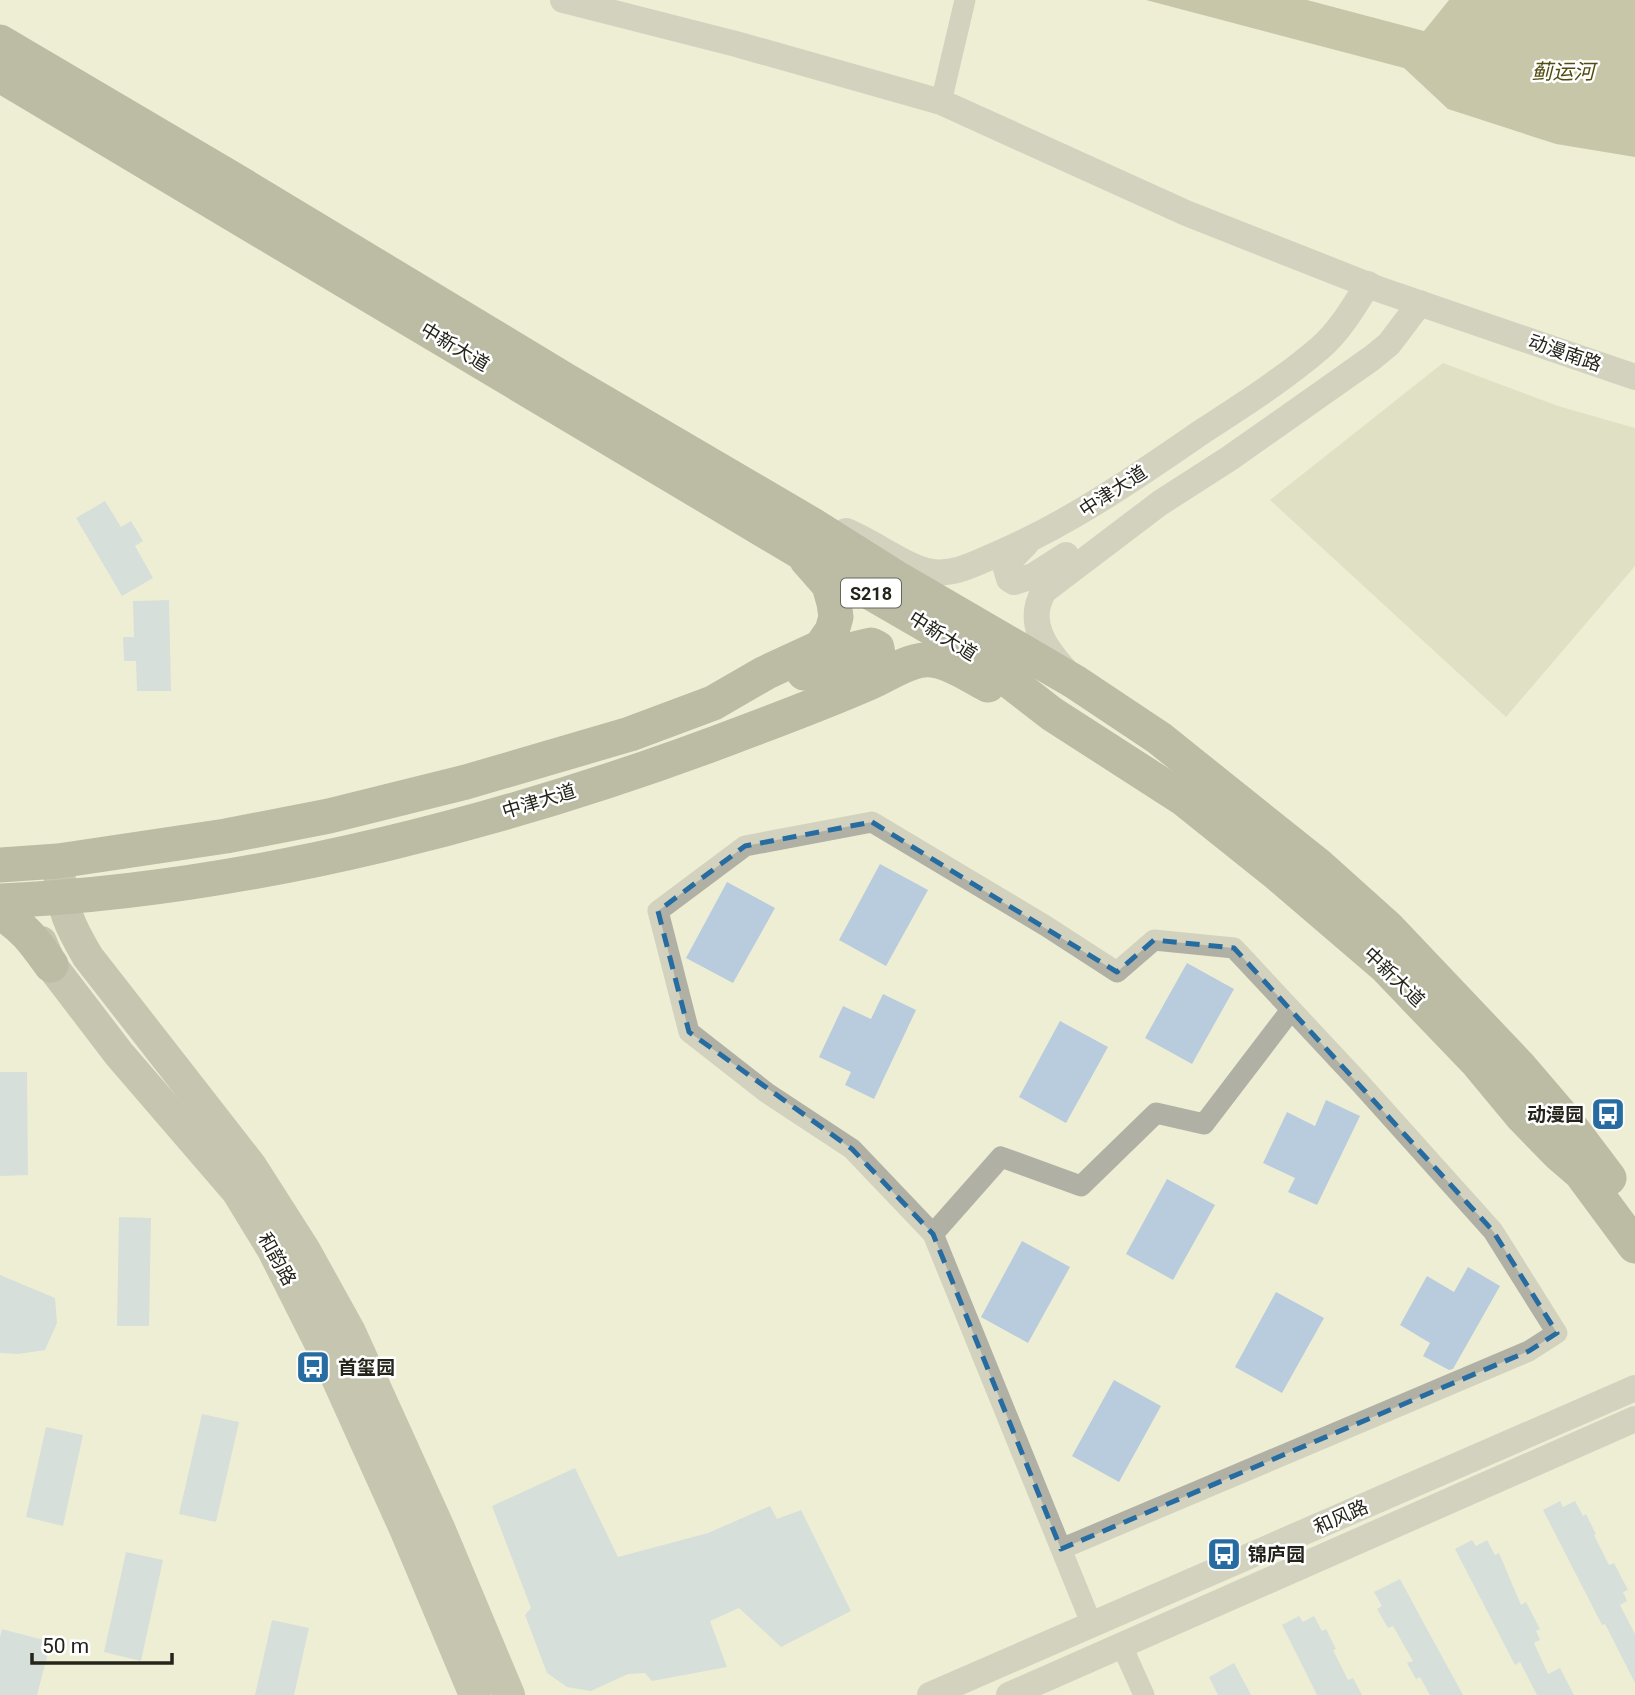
<svg xmlns="http://www.w3.org/2000/svg" width="1635" height="1695" viewBox="0 0 1635 1695" font-family="Roboto,'Noto Sans SC',sans-serif">
<rect width="100%" height="100%" fill="#eeeed5"/>
<polygon fill="#ceceaf" points="1443,363 1558,406 1635,428 1635,566 1506,717 1270,500"/>
<polygon fill="#979673" points="1146,0 1307,0 1424,31 1449,0 1635,0 1635,157 1556,144 1448,109 1404,68"/>
<g fill="#b8ccdd">
<polygon points="105,501 121,527 131,521 143,541 135,546 153,578 122,596 76,518"/>
<polygon points="169,600 171,691 137,691 136,661 124,661 123,637 134,637 133,601"/>
<polygon points="880,864 928,890 886,966 839,940"/>
<polygon points="727,882 775,908 733,983 686,958"/>
<polygon points="1187,963 1234,989 1192,1064 1145,1038"/>
<polygon points="883,994 916,1010 874,1099 845,1085 851,1072 819,1057 843,1006 871,1019"/>
<polygon points="1060,1021 1108,1047 1066,1123 1019,1097"/>
<polygon points="0,1072 27,1072 28,1175 0,1176"/>
<polygon points="1326,1100 1360,1116 1317,1205 1288,1192 1295,1178 1263,1163 1287,1112 1315,1126"/>
<polygon points="1167,1179 1215,1205 1173,1280 1126,1254"/>
<polygon points="119,1217 151,1218 149,1326 117,1326"/>
<polygon points="1022,1241 1070,1267 1028,1343 981,1317"/>
<polygon points="1468,1267 1500,1286 1453,1369 1449,1370 1423,1356 1430,1343 1400,1325 1427,1276 1454,1292"/>
<polygon points="0,1275 55,1298 57,1323 45,1350 18,1354 0,1353"/>
<polygon points="1276,1292 1324,1318 1282,1393 1235,1367"/>
<polygon points="1114,1380 1161,1406 1119,1482 1072,1456"/>
<polygon points="202,1414 239,1422 216,1522 179,1514"/>
<polygon points="46,1427 83,1435 63,1526 26,1517"/>
<polygon points="575,1468 618,1557 708,1533 770,1506 777,1519 801,1510 851,1611 781,1647 739,1608 710,1621 727,1667 652,1681 645,1673 628,1674 591,1691 567,1687 547,1673 525,1615 531,1608 492,1506"/>
<polygon points="1560,1501 1563,1507 1575,1501 1583,1516 1586,1514 1596,1534 1594,1535 1609,1565 1614,1563 1628,1590 1623,1592 1627,1601 1620,1605 1635,1634 1635,1683 1605,1624 1602,1625 1543,1510"/>
<polygon points="1472,1540 1476,1546 1487,1540 1495,1555 1499,1553 1521,1605 1526,1602 1540,1629 1536,1631 1540,1640 1534,1643 1548,1674 1560,1668 1574,1695 1537,1695 1520,1662 1515,1665 1455,1549"/>
<polygon points="126,1552 163,1560 141,1661 104,1652"/>
<polygon points="1400,1579 1428,1631 1463,1695 1430,1695 1420,1677 1416,1679 1407,1663 1413,1661 1393,1626 1388,1628 1377,1609 1382,1606 1374,1592"/>
<polygon points="1299,1616 1303,1622 1314,1616 1322,1631 1326,1629 1336,1649 1333,1650 1348,1680 1353,1678 1362,1695 1317,1695 1282,1625"/>
<polygon points="272,1620 309,1628 294,1695 255,1695"/>
<polygon points="2,1629 51,1642 37,1695 0,1695 0,1637"/>
<polygon points="1234,1663 1251,1695 1218,1695 1209,1677"/>
</g>
<g fill="none" stroke-linecap="round" stroke-linejoin="round">
<g stroke="#b0b0a5" stroke-width="21">
<polyline points="941,102 965,0"/>
<polyline points="933,1234 1001,1157 1081,1186 1156,1113 1204,1124 1291,1010"/>
<polyline points="1061,1549 1529,1351 1557,1333 1493,1231 1361,1084 1234,948 1154,940 1117,972 1046,926 872,822 745,846 658,911 689,1032 767,1093 852,1149 933,1234 1092,1625"/>
<polyline points="1122,1646 1144,1695"/>
</g>
<g stroke="#b0b0a5" stroke-width="26">
<polyline points="563,0 736,44 941,102 1186,213 1381,290 1635,377"/>
<path d="M846,531C872,541 908,569 932,572C954,575 974,564 993,556C1069,524 1136,477 1203,431C1243,405 1284,379 1320,348C1340,331 1354,306 1368,284"/>
<polyline points="1026,544 1005,565 1009,579 1014,582 1033,576 1066,555"/>
<path d="M1065,670C1044,647 1026,621 1044,591L1160,503L1230,458L1372,358L1389,344L1420,303"/>
<polyline points="930,1695 1635,1388"/>
<polyline points="1009,1695 1635,1419"/>
</g>
<g stroke="#939383" stroke-width="32">
<path d="M59,871C62,909 69,925 88,957L251,1166L304,1249L350,1332L439,1528L509,1695"/>
<polyline points="41,942 51,965 119,1054 237,1191 273,1250 331,1365 406,1531 475,1695"/>
</g>
<g stroke="#7e7e6b" stroke-width="35">
<polyline points="0,42 229,177 565,380 811,524 895,577 1075,682 1159,738 1319,866 1388,928 1518,1065 1566,1121 1609,1178"/>
<polyline points="0,75 797,550 968,649 1052,714 1184,799 1274,871 1385,966 1478,1063 1522,1116 1559,1154 1581,1173 1635,1246"/>
<polyline points="804,673 858,648 871,645 877,648 878,655 868,668 841,681"/>
<polyline points="0,865 58,861 226,836 329,816 466,782 630,734 713,703 765,673 821,647 832,631 836,617 834,603 829,585 807,560"/>
<path d="M0,901C251,890 519,819 753,729C793,714 832,699 871,682C887,675 907,661 924,660C946,658 970,676 988,685"/>
<path d="M0,913C23,925 36,944 51,965"/>
</g>
</g>
<path d="M0 0H1635V1695H0ZM872,822L1117,972L1154,940L1234,948L1493,1231L1557,1333L1529,1351L1061,1549L933,1234L852,1149L689,1032L658,911L745,846Z" fill="#eeeed5" fill-opacity=".55" fill-rule="evenodd"/>
<path fill="none" stroke="#276ca1" stroke-width="5" stroke-dasharray="14 9" stroke-linejoin="round" d="M872,822L1117,972L1154,940L1234,948L1493,1231L1557,1333L1529,1351L1061,1549L933,1234L852,1149L689,1032L658,911L745,846Z"/>
<defs>
<g id="bus-square" transform="scale(1.75)"><rect x="-9" y="-9" width="18" height="18" rx="4" fill="#276ca1" stroke="#fff"/><path d="M-5-6H5V4H4V6H2V4H-2V6H-4V4H-5ZM-3.5-4V0h7V-4ZM-3.5 1.2v1.5H-2V1.2ZM2 1.2v1.5H3.5V1.2Z" fill="#fff"/></g>
</defs>
<g fill-rule="evenodd">
<use href="#bus-square" x="1608" y="1114"/>
<use href="#bus-square" x="313" y="1367"/>
<use href="#bus-square" x="1224" y="1554"/>
</g>
<g text-anchor="middle" dominant-baseline="central" stroke-width="5" stroke-linejoin="round" paint-order="stroke">
<rect fill="#fff" stroke="#66665f" stroke-width="2" x="841" y="578.5" width="60" height="29" rx="5"/>
<g font-size="18" font-weight="bold" fill="#24241b">
<text x="871" y="593">S218</text>
</g>
<g font-size="19" fill="#24241b" stroke="#fff">
<text transform="translate(455 347) rotate(31)">中新大道</text>
<text transform="translate(1565 353) rotate(19)">动漫南路</text>
<text transform="translate(1113 491) rotate(-33)">中津大道</text>
<text transform="translate(943 636) rotate(32)">中新大道</text>
<text transform="translate(539 801) rotate(-17)">中津大道</text>
<text transform="translate(1394 977) rotate(44)">中新大道</text>
<text transform="translate(277 1259) rotate(61)">和韵路</text>
<text transform="translate(1341 1517) rotate(-24)">和风路</text>
</g>
<g font-size="19" font-weight="bold" fill="#24241b" stroke="#fff" text-anchor="start">
<text x="1584" y="1114" text-anchor="end">动漫园</text>
<text x="338" y="1367">首玺园</text>
<text x="1248" y="1554">锦庐园</text>
</g>
<g font-size="21" font-style="italic" fill="#514d10" stroke="#fff">
<text x="1563" y="72">蓟运河</text>
</g>
</g>
<path d="M32 1653v10h140v-10" fill="none" stroke="#24241b" stroke-width="3.5"/>
<text x="42" y="1653" font-size="21" fill="#24241b" stroke="#ffffff" stroke-width="5" paint-order="stroke">50 m</text>
</svg>
